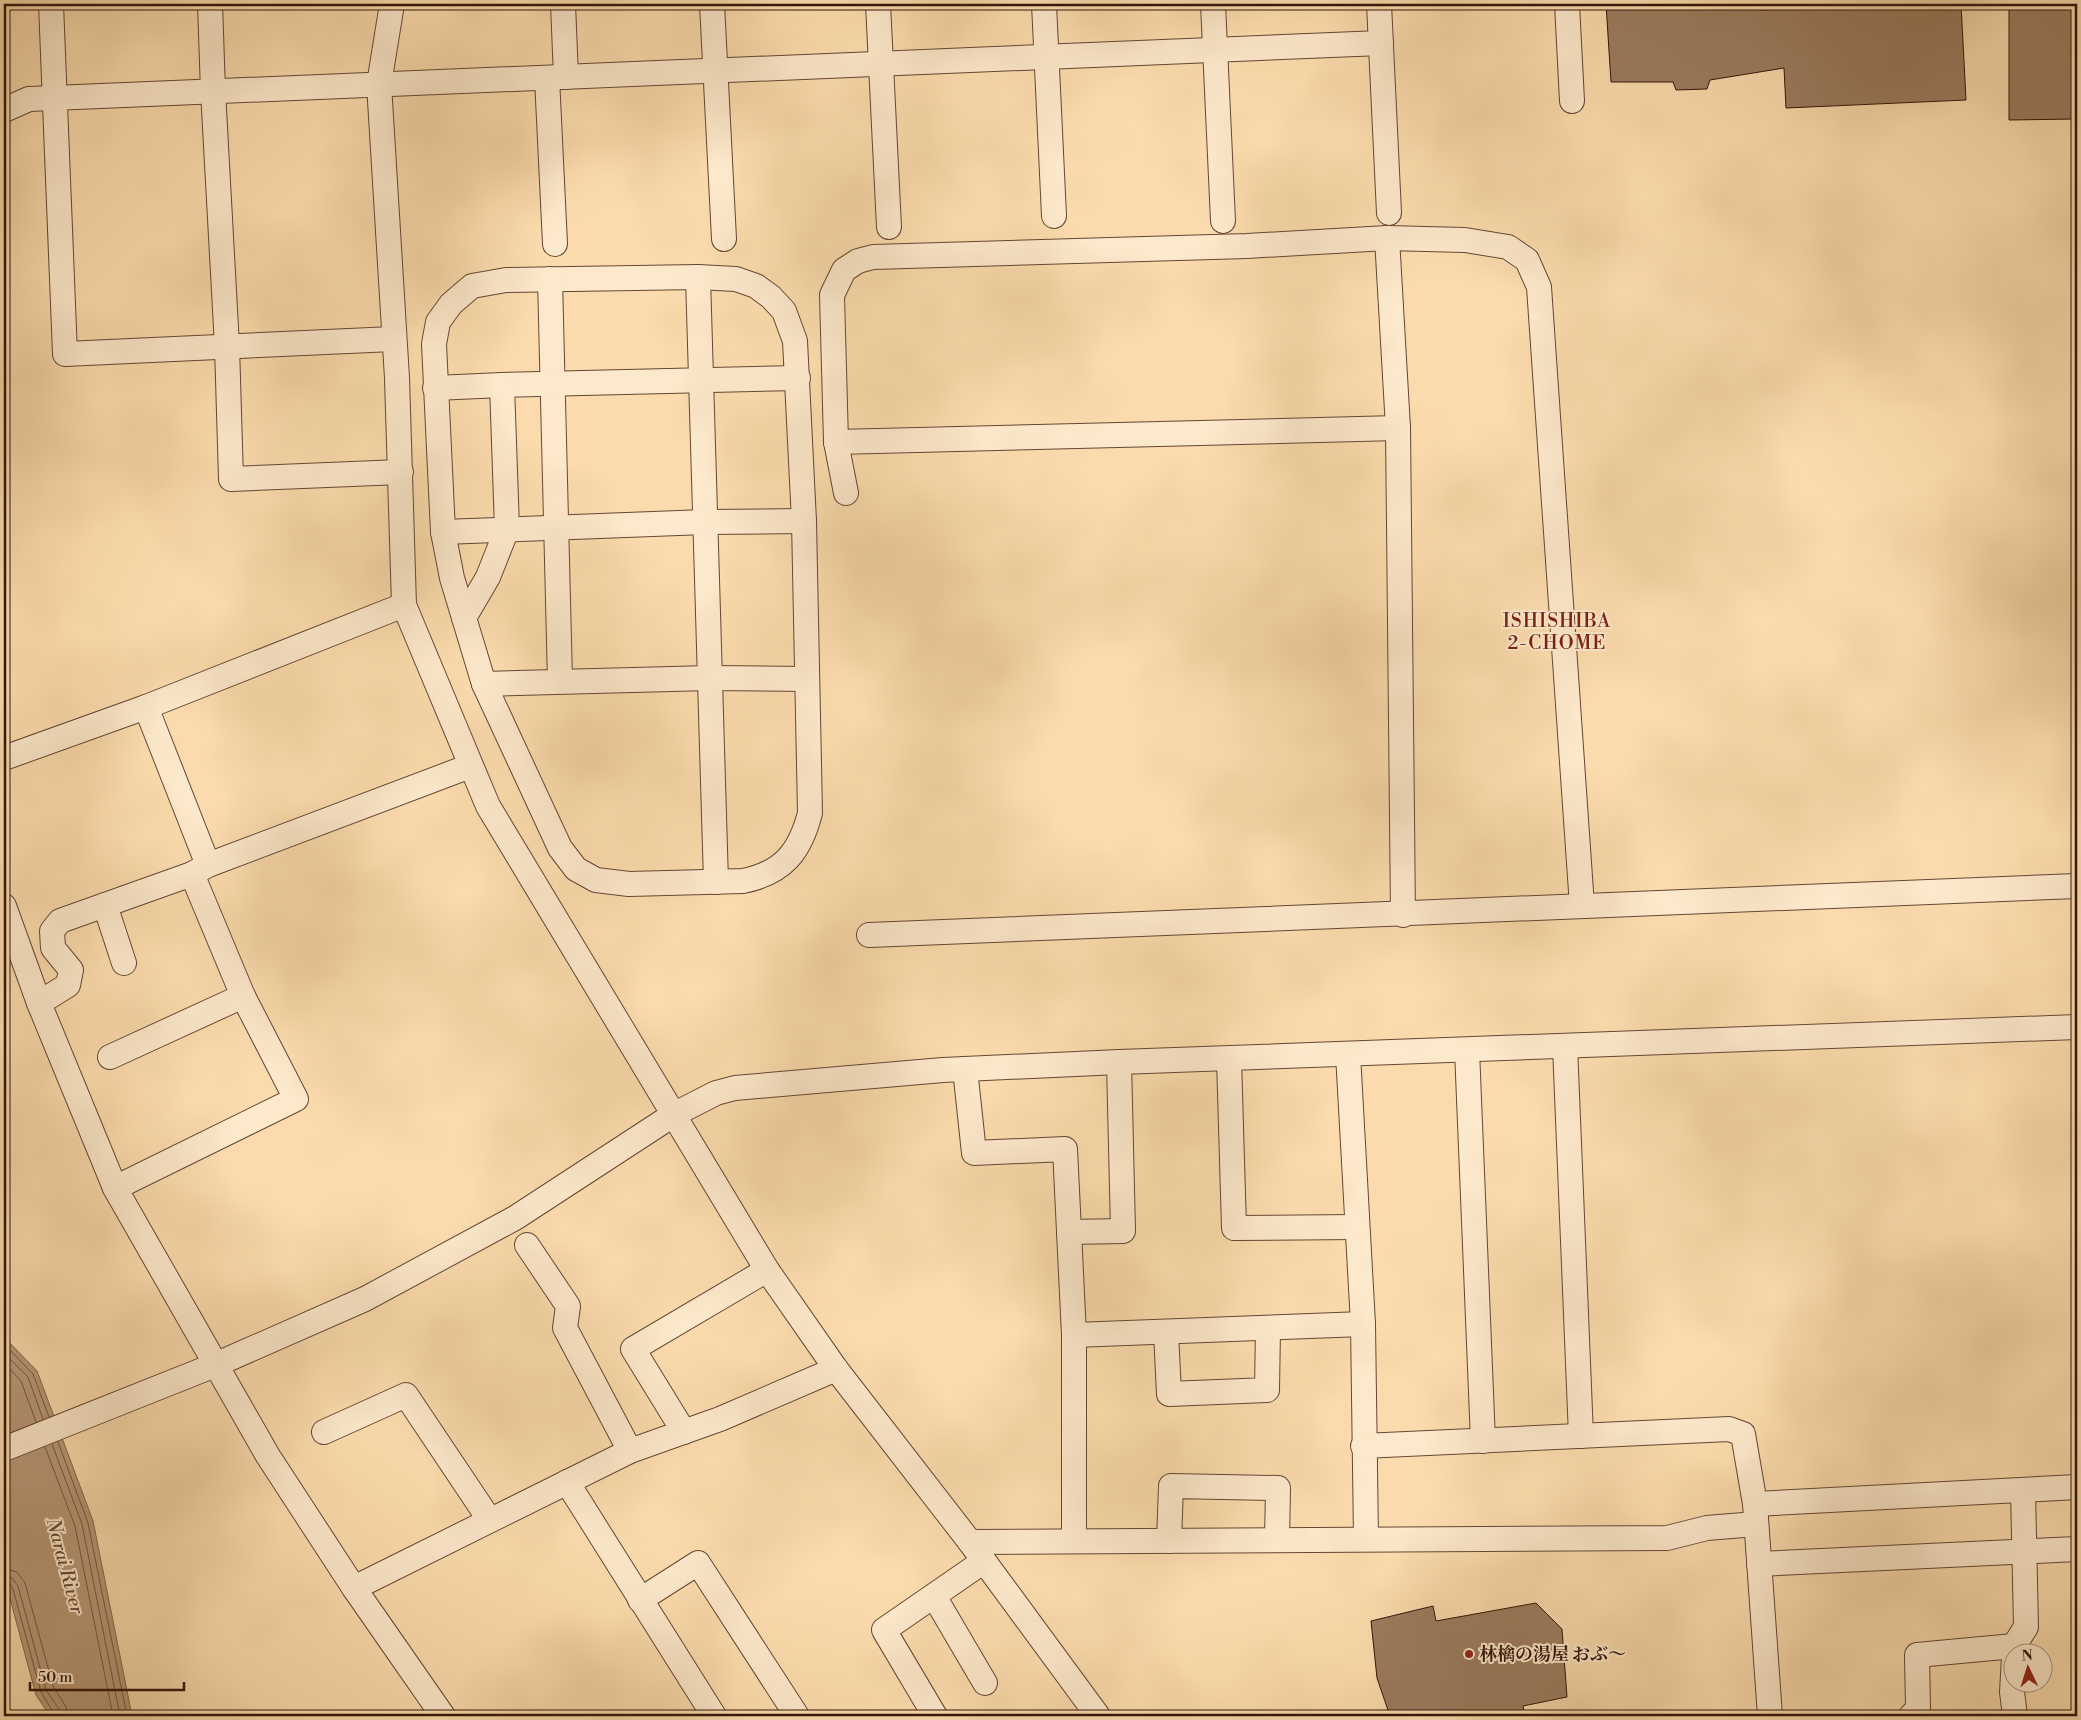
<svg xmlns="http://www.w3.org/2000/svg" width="2081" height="1720" viewBox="0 0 2081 1720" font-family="'Libre Bodoni','Noto Serif JP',serif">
<rect width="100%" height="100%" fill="#fbdbad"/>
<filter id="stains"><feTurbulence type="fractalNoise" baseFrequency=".004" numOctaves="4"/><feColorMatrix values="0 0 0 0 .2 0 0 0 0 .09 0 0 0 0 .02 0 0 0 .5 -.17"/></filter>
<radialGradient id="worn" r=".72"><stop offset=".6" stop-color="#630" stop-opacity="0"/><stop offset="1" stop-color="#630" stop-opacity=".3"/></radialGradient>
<polygon fill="#b79876" stroke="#82644b" points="4,1337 37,1371 93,1521 132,1716 50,1716 36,1695 8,1591 4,1583"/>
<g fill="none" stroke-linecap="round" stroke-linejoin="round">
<g stroke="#745740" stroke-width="1">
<polyline points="4,1344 33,1374 49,1417"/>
<polyline points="4,1353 28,1377 43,1419"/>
<polyline points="4,1363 21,1381 36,1422"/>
<polyline points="58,1442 88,1523 127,1716"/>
<polyline points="52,1444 82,1524 120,1716"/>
<polyline points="45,1447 75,1526 113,1716"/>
<polyline points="4,1568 17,1572 25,1583 53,1686 66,1707 68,1716"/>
<polyline points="4,1576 12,1578 18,1586 46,1690 59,1709 60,1716"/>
<polyline points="4,1582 9,1583 13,1589 41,1692 53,1712 54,1716"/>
</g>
</g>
<g fill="#9b7c5f" stroke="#32160a">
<polygon points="1606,4 1759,4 1760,10 1835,7 1835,4 1961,4 1966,100 1786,108 1784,68 1710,80 1707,89 1676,90 1673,82 1611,82"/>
<polygon points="2009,4 2077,4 2077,119 2009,120"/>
<polygon points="1536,1603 1562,1629 1567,1697 1523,1706 1525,1716 1390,1716 1377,1678 1371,1621 1433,1606 1436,1621"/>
</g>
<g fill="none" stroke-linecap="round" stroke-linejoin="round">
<g stroke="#644733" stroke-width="26">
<g id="minor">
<polyline points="51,4 65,354 393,339"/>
<polyline points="210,4 213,91 227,346 231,479 401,472"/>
<polyline points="392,4 379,84 397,378 404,605 488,806 767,1270 836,1369 970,1542 1098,1716"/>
<polyline points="563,4 566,77"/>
<polyline points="712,4 724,239"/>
<polyline points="878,4 889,227"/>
<polyline points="1044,4 1054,216"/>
<polyline points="1213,4 1223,221"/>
<polyline points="1379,4 1389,213"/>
<polyline points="1567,4 1572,101"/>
<polyline points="547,78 555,244"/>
<polyline points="4,110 29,99 1381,43"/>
<polyline points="1387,238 1398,428 1403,915"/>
<path d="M698,277L736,279L756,286L771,297L784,311L795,341L804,521L810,813C800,852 783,873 743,881L629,884L596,880L576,869L560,848L484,684L452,578L443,532L434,344L438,322L451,304L472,286L506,280Z"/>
<polyline points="698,277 716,882"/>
<polyline points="550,279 560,681"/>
<polyline points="435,388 502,385 798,378"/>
<polyline points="836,442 1398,428"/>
<polyline points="846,493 836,442 832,295 844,270 858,261 873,257 1247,246 1387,238 1465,240 1508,247 1527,260 1539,287 1582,906"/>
<polyline points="443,532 705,522 804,521"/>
<polyline points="464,618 488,577 507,529 502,385"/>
<polyline points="484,684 710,678 807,679"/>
<polyline points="146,707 208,865"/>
<polyline points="4,758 146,707 404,605"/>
<polyline points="105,905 124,963"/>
<polyline points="4,906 39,1003 115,1188 268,1456 354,1588 443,1716"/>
<polyline points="869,935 2077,886"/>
<polyline points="39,1003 68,985 71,970 53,948 52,931 60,921 192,874"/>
<polyline points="1565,1046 1581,1436"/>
<polyline points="1467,1050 1483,1441"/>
<polyline points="1348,1054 1363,1324 1366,1539"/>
<polyline points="110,1057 243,996"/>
<polyline points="1229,1059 1234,1228 1357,1227"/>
<polyline points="965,1069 974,1153 1065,1149 1074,1335 1074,1541"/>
<polyline points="115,1188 296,1099 243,996 192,874 208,865 470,766"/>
<polyline points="1069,1232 1123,1231 1119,1062"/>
<polyline points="527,1245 568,1306 565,1328 630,1451"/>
<polyline points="1166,1332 1169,1394 1267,1390 1268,1328"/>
<polyline points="1074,1335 1363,1324"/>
<polyline points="324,1432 406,1395 489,1519"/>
<polyline points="684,1432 633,1349 767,1270"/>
<polyline points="1363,1446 1729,1429 1743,1434 1755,1504 1770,1716"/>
<polyline points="4,1449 215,1365 365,1299 515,1218 673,1115 716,1093 735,1088 943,1070 1119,1062 2077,1027"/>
<polyline points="567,1482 714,1716"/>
<polyline points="1755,1504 2077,1487"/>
<polyline points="1169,1541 1171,1486 1278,1488 1277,1540"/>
<polyline points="970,1542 1667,1538 1707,1528 1756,1524"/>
<polyline points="1759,1564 2077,1549"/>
<polyline points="354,1588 630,1451 720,1419 836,1369"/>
<polyline points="934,1596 985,1683"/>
<polyline points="640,1600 698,1563 797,1716"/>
<polyline points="2014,1652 2014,1646 2026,1627 2023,1490"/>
<polyline points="2014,1657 2012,1692 2015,1716"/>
<polyline points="935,1716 884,1630 984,1561"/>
<polyline points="1911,1716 1918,1709 1917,1655 2014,1646"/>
</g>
</g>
<use href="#minor" stroke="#fce8ca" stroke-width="24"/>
</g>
<circle fill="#8f2418" stroke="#fce8ca" stroke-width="2" cx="1469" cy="1654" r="5"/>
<g text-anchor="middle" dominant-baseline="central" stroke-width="4" stroke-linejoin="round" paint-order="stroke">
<g font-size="18" font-weight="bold" fill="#32160a" stroke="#fce8ca" text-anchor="start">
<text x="1479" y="1654">林檎の湯屋 おぶ～</text>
</g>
<g font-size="19" letter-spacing="1" fill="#7a1f14" stroke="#fce8ca">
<text x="1557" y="621">ISHISHIBA<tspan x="1557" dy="22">2-CHOME</tspan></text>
</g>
<g font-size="19" font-style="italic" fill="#674a35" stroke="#fce8ca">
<text transform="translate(65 1566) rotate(75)">Narai River</text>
</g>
</g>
<rect width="2081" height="1720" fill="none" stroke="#fbdbad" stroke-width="20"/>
<rect x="5" y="5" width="2071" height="1710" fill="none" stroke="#32160a" stroke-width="2.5"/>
<rect x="10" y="10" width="2061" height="1700" fill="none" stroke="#32160a"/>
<g transform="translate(2028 1668) rotate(356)"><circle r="24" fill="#fce8ca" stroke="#ab947d"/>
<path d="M0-4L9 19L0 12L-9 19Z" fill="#8f2418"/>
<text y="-8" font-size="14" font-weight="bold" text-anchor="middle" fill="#32160a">N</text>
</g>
<path d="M30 1682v8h154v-8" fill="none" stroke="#32160a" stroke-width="2.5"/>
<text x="38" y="1682" font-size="15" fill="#32160a" stroke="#fce8ca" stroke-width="4" paint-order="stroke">50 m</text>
<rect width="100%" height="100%" filter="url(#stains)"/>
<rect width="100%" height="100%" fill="url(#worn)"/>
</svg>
